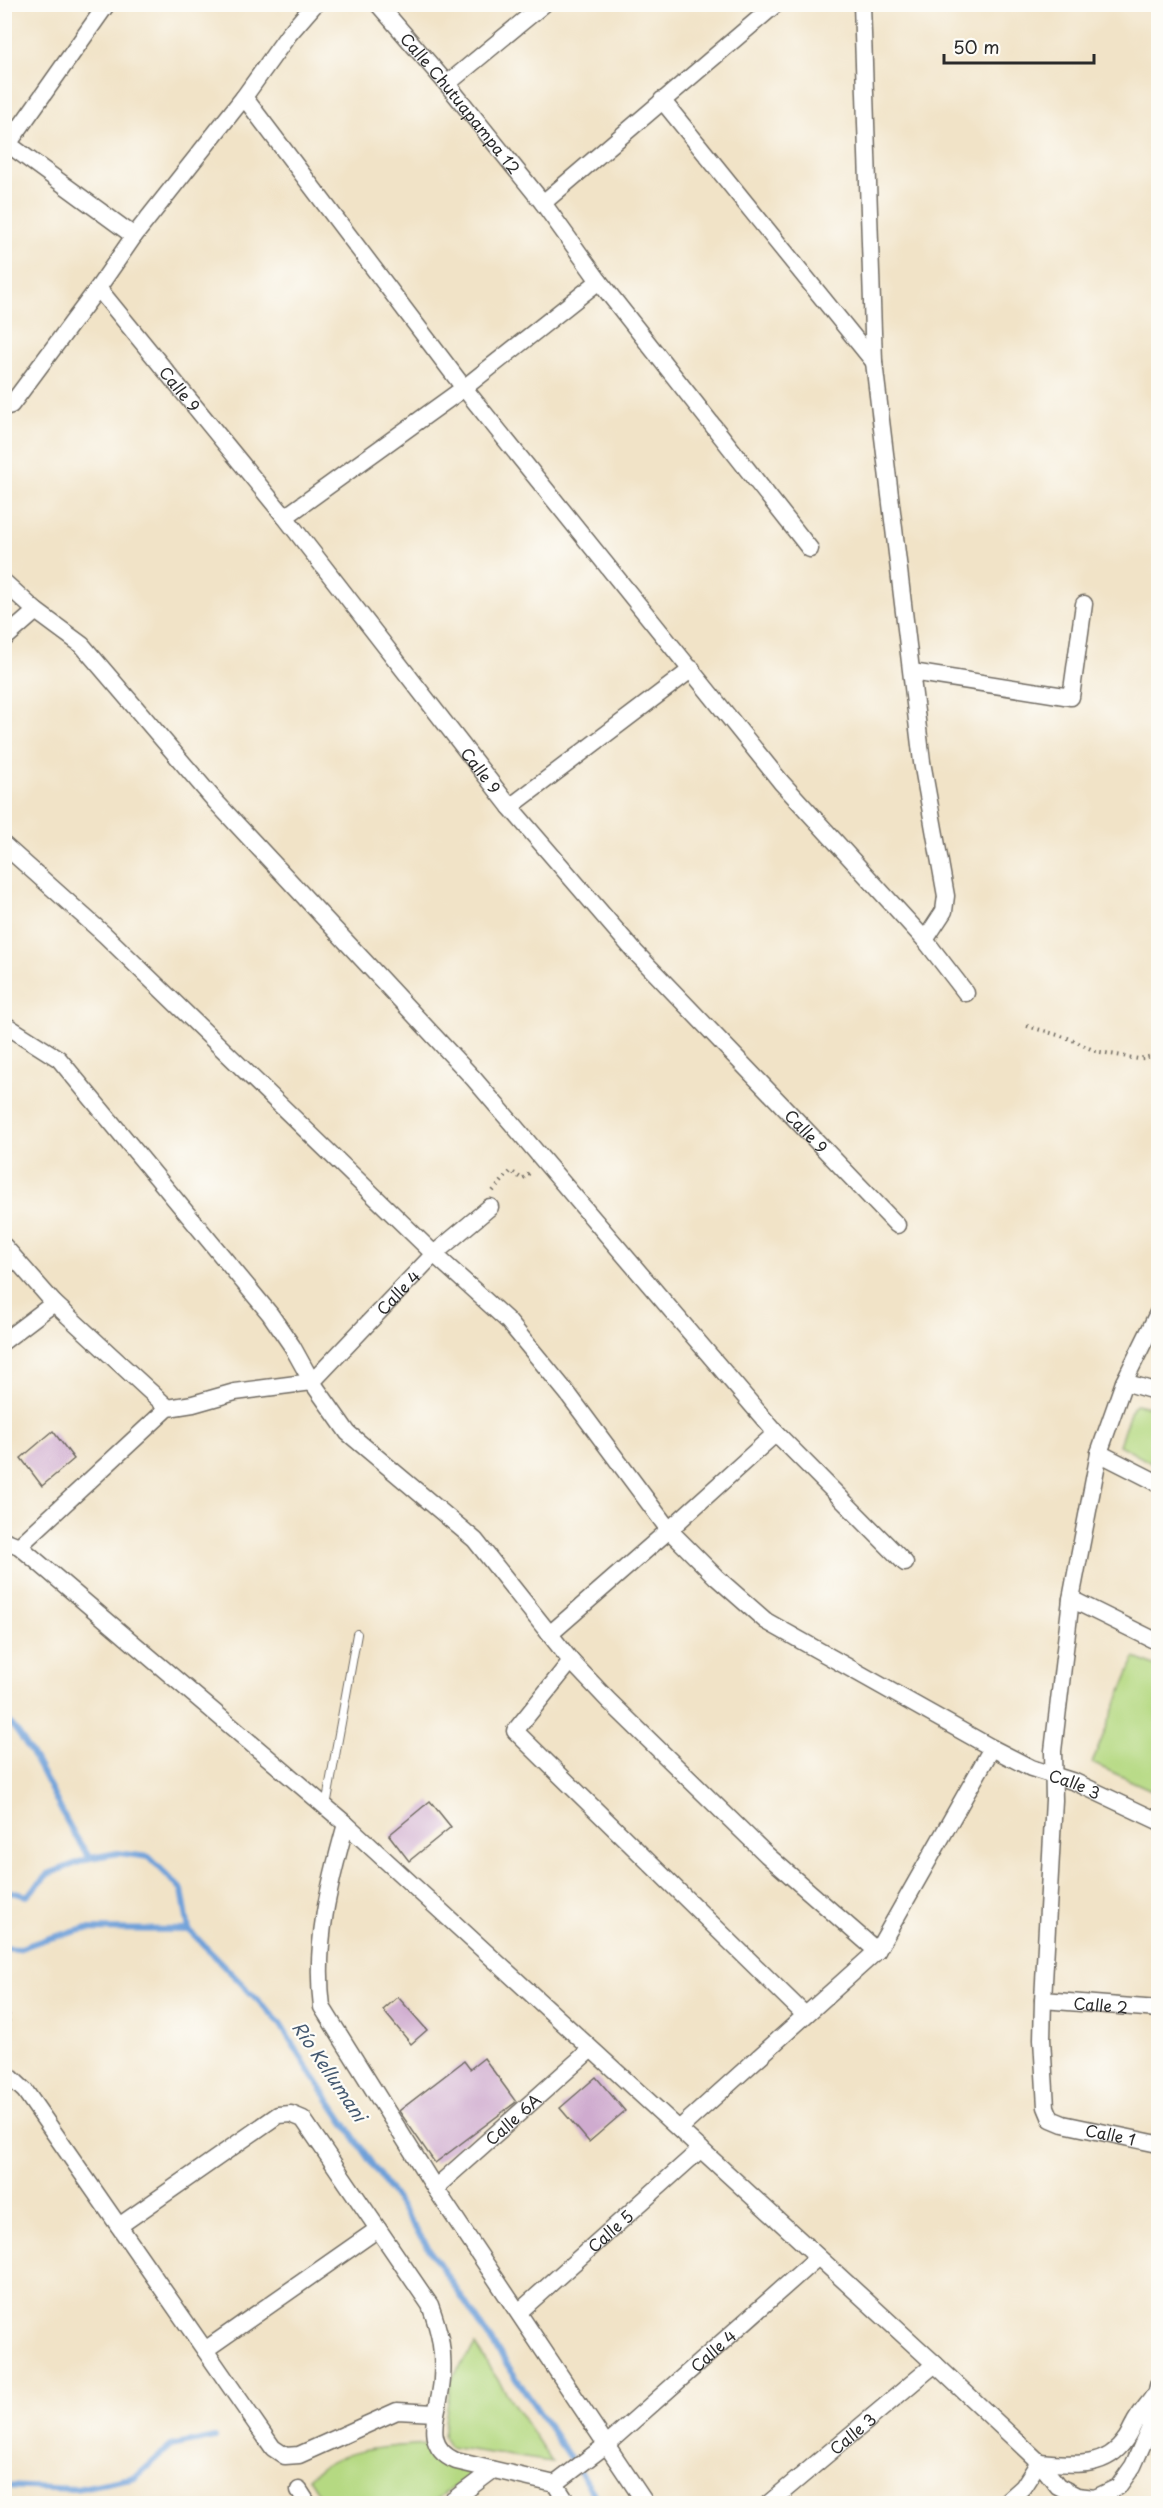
<svg xmlns="http://www.w3.org/2000/svg" width="1163" height="2508" viewBox="0 0 1163 2508" font-family="'Playpen Sans',sans-serif">
<rect width="100%" height="100%" fill="#fdfcf7"/>
<filter id="ink" filterUnits="userSpaceOnUse"><feTurbulence type="fractalNoise" baseFrequency=".0167" numOctaves="2"/><feDisplacementMap in="SourceGraphic" scale="12" xChannelSelector="R" yChannelSelector="G"/><feConvolveMatrix kernelMatrix="1 2 1 2 8 2 1 2 1" color-interpolation-filters="sRGB"/></filter>
<filter id="wash" filterUnits="userSpaceOnUse"><feTurbulence type="fractalNoise" baseFrequency=".008" numOctaves="4" result="noise"/><feDisplacementMap in="SourceGraphic" scale="24" xChannelSelector="R" yChannelSelector="G"/><feGaussianBlur stdDeviation="1.35" result="paint"/><feColorMatrix in="noise" values="0 0 0 0 0 0 0 0 0 0 0 0 0 0 0 0 0 1.4 0 .05"/><feComposite in="paint" operator="in"/></filter>
<g filter="url(#wash)">
<rect width="100%" height="100%" fill="#f1e3c7"/>
<g fill="#b5d982" stroke="#708256" stroke-width="1.5">
<polygon points="1136,1404 1158,1409 1158,1467 1119,1445 1132,1407"/>
<polygon points="1135,1657 1158,1668 1158,1793 1092,1763"/>
<polygon points="475,2345 552,2462 449,2447 443,2436 451,2380"/>
<path d="M428,2444L442,2463L471,2474L430,2504L324,2503L308,2478C342,2447 384,2447 428,2444Z"/>
</g>
<g fill="none" stroke-linecap="round" stroke-linejoin="round">
<g stroke="#6ea0d9" stroke-width="6">
<path d="M4,1716C42,1757 57,1814 90,1858L118,1853L149,1857L182,1890L189,1930L279,2022L312,2075L601,2504"/>
<polyline points="4,1890 27,1896 48,1874 90,1858"/>
<polyline points="4,1948 18,1949 46,1939 85,1929 189,1930"/>
<polyline points="4,2486 76,2489 136,2477 171,2446 215,2437"/>
</g>
</g>
<g id="blocks">
<g fill="#cfabcf">
<polygon points="53,1431 74,1459 42,1486 21,1458"/>
<polygon points="430,1801 451,1827 409,1861 389,1835"/>
<polygon points="398,1997 427,2030 411,2044 383,2010"/>
<polygon points="484,2058 516,2102 435,2163 399,2111 464,2061 470,2069"/>
<polygon points="596,2077 625,2111 589,2142 560,2108"/>
</g>
</g>
</g>
<g filter="url(#ink)">
<use href="#blocks" fill-opacity="0" stroke="#706b62" stroke-width="1.5"/>
<g fill="none" stroke-linecap="round" stroke-linejoin="round">
<g stroke="#706b62" stroke-width="10">
<polyline id="service" points="326,1806 357,1634"/>
</g>
<g stroke="#706b62" stroke-width="19">
<g id="minor">
<path id="s1" d="M378,4L447,84L543,203L599,281L810,549"/>
<polyline points="862,4 874,362 922,762 946,896 944,911 925,940"/>
<polyline points="447,84 544,4"/>
<polyline points="244,97 464,388 781,782 925,940 966,993"/>
<polyline points="662,100 874,362"/>
<polyline points="4,141 134,236"/>
<polyline points="4,150 107,4"/>
<polyline points="543,203 776,4"/>
<path id="s2" d="M98,288L285,517L510,807L635,952L897,1225"/>
<polyline points="4,407 11,405 98,288 134,236 244,97 289,34 315,4"/>
<polyline points="285,517 464,388 599,281"/>
<polyline points="4,582 36,611 82,645 216,802 474,1079 776,1433 905,1563"/>
<polyline points="4,639 36,611"/>
<polyline points="912,672 1071,697 1084,604"/>
<polyline points="510,807 692,669"/>
<path id="s3" d="M4,845L105,935L434,1254L508,1321L568,1394L669,1530L716,1577L766,1621L992,1748L1031,1768L1075,1782L1158,1821"/>
<polyline points="4,1024 59,1059 270,1314 292,1346 312,1382 348,1433 475,1540 571,1661 608,1700 767,1855 877,1951"/>
<polyline points="4,1246 54,1303 168,1408"/>
<path id="s4" d="M1158,1313L1124,1382L1099,1453L1071,1599L1053,1751L1054,1800L1043,2000L1042,2039L1046,2107L1051,2119L1063,2124L1158,2144"/>
<polyline points="4,1341 54,1303"/>
<polyline points="1124,1382 1158,1392"/>
<polyline points="1099,1453 1158,1483"/>
<polyline points="4,1540 19,1546 346,1824 935,2364 1039,2462 1058,2486 1077,2496 1095,2498 1118,2487 1133,2466 1149,2430 1158,2386"/>
<path id="s5" d="M19,1546L168,1408L193,1404L235,1392L312,1382L434,1254L490,1207"/>
<polyline points="1071,1599 1158,1642"/>
<polyline points="550,1634 669,1530 776,1433"/>
<polyline points="571,1661 515,1731 805,2015"/>
<path d="M346,1824C329,1885 314,1943 322,2007L435,2188L646,2504"/>
<path id="s6" d="M1043,2000L1158,2009"/>
<polyline points="4,2071 25,2091 273,2448 285,2456 299,2455 397,2411 435,2413"/>
<polyline points="679,2129 877,1951 992,1748"/>
<path id="s7" d="M435,2188L590,2050"/>
<path d="M119,2226L278,2115L291,2114L303,2119L430,2305C440,2332 444,2350 442,2379C441,2408 418,2445 456,2461L555,2484L568,2504"/>
<path id="s8" d="M519,2312L701,2149"/>
<polyline points="205,2350 378,2229"/>
<path d="M1039,2462C1070,2464 1105,2470 1125,2440C1129,2435 1131,2429 1134,2424C1139,2414 1147,2406 1153,2397"/>
<path id="s9" d="M555,2484L606,2445L818,2257"/>
<polyline points="299,2490 308,2504"/>
<polyline points="448,2504 493,2470"/>
<path id="s10" d="M768,2504L935,2364"/>
<polyline points="1004,2504 1023,2487 1039,2462"/>
</g>
</g>
<g stroke="#706b62" stroke-width="4" stroke-dasharray="1.5 4.5" stroke-linecap="butt">
<polyline points="1027,1026 1068,1038 1095,1051 1138,1059 1158,1055"/>
<polyline points="493,1191 511,1171 522,1179 532,1171"/>
<polyline points="4,1997 9,2018 4,2041"/>
</g>
<use href="#service" stroke="#fff" stroke-width="8"/>
<use href="#minor" stroke="#fff" stroke-width="16"/>
</g>
</g>
<g text-anchor="middle" dominant-baseline="central" stroke-width="4.5" stroke-linejoin="round" paint-order="stroke">
<g font-size="16" fill="#2b2b2b" stroke="#fdfcf7">
<text stroke="none"><textPath href="#s1" startOffset="129">Calle Chutuapampa 12</textPath></text>
<text stroke="none"><textPath href="#s2" startOffset="130">Calle 9</textPath></text>
<text stroke="none"><textPath href="#s2" startOffset="616">Calle 9</textPath></text>
<text stroke="none"><textPath href="#s2" startOffset="1102">Calle 9</textPath></text>
<text stroke="none"><textPath href="#s5" startOffset="474">Calle 4</textPath></text>
<text stroke="none"><textPath href="#s3" startOffset="1440">Calle 3</textPath></text>
<text stroke="none"><textPath href="#s6" startOffset="58">Calle 2</textPath></text>
<text stroke="none"><textPath href="#s7" startOffset="104">Calle 6A</textPath></text>
<text stroke="none"><textPath href="#s4" startOffset="885">Calle 1</textPath></text>
<text stroke="none"><textPath href="#s8" startOffset="122">Calle 5</textPath></text>
<text stroke="none"><textPath href="#s9" startOffset="207">Calle 4</textPath></text>
<text stroke="none"><textPath href="#s10" startOffset="110">Calle 3</textPath></text>
</g>
<g font-size="18" font-style="italic" fill="#465a71" stroke="#fdfcf7">
<text transform="translate(330 2071) rotate(56)">Río Kellumani</text>
</g>
</g>
<rect width="1163" height="2508" fill="none" stroke="#fdfcf7" stroke-width="24"/>
<path d="M944 54v9h150v-9" fill="none" stroke="#2b2b2b" stroke-width="3"/>
<text x="953" y="54" font-size="18" fill="#2b2b2b" stroke="#fdfcf7" stroke-width="4.5" paint-order="stroke">50 m</text>
</svg>
